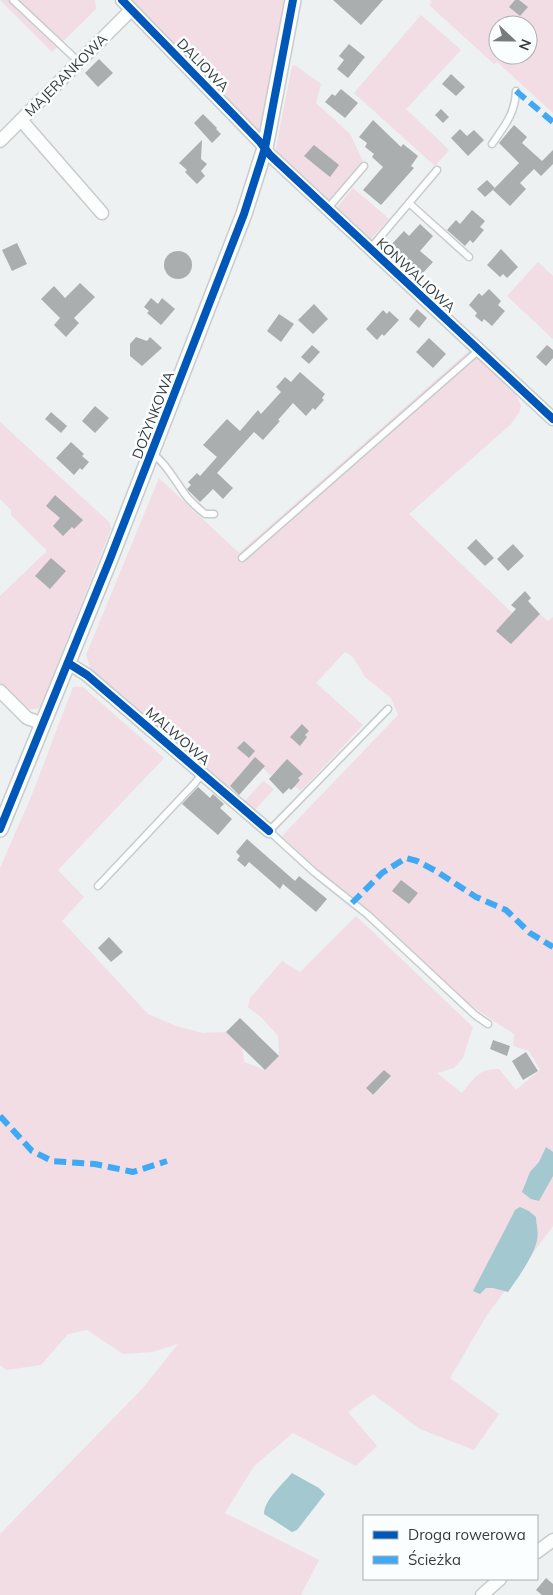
<svg xmlns="http://www.w3.org/2000/svg" width="553" height="1595" viewBox="0 0 553 1595" font-family="Mulish,sans-serif">
<rect width="100%" height="100%" fill="#edf1f1"/>
<g fill="#f1dde3" fill-rule="evenodd">
<polygon points="0,0 95,0 96,9 52,52"/>
<polygon points="130,0 285,0 259,138"/>
<path d="M430,0H553V113L497,62L494,64L429,5L432,3ZM498,25H528V55H498Z"/>
<polygon points="421,15 461,50 406,109 449,150 435,166 354,93"/>
<polygon points="295,65 321,84 316,103 350,134 363,161 327,202 280,159 276,148 292,66"/>
<polygon points="353,188 389,219 369,241 336,209"/>
<polygon points="538,262 553,276 553,339 507,296"/>
<path d="M470,350L516,394L521,406L519,413L510,425L409,514L527,627L540,614L548,621L553,617V1226L487,1315L450,1378L499,1414L474,1450L420,1429L373,1394L348,1412L377,1446L356,1466L293,1433L254,1466L225,1513L319,1560L301,1595H0V1534L142,1389L178,1344L152,1352L123,1354L87,1330L68,1334L41,1365L6,1370L0,1365V868L31,797L73,687H83L164,758L58,870L84,897L62,921L148,1014L176,1026L203,1033L226,1032L242,1045L244,1062L265,1070L279,1056L278,1036L262,1018L248,1007L250,998L282,961L300,972L356,916L473,1027L463,1058L454,1068L437,1073L462,1093C474,1078 479,1068 499,1069L516,1090L540,1070L529,1051L513,1046L514,1034C468,1006 428,971 388,935C352,902 317,869 282,836L398,715L391,698L365,677L353,657L345,652L316,683L363,725L301,791L295,786L300,781L298,778L302,774L287,759L271,776L261,766L246,768L228,788L213,774L198,764L91,670L86,655L159,478L239,553ZM384,1070L391,1077L373,1096L366,1088Z"/>
<polygon points="0,422 109,522 111,529 40,708 26,710 0,683 0,596 47,551 11,515 11,510 0,499"/>
<polygon points="263,781 274,789 254,811 244,802"/>
</g>
<g fill="#a3c8d0">
<polygon points="546,1147 553,1152 553,1176 539,1201 531,1199 522,1192 530,1172 539,1162"/>
<path d="M520,1207L529,1211L536,1217C536,1225 539,1232 537,1240C534,1256 517,1279 508,1292L493,1288H486L480,1294L473,1291L511,1218L515,1210Z"/>
<path d="M292,1473L319,1488L325,1494L297,1530L292,1532L264,1514C264,1500 283,1484 292,1473Z"/>
</g>
<g fill="#abaeae">
<polygon points="333,0 383,0 361,25"/>
<polygon points="515,0 519,0 528,7 520,16 509,7"/>
<polygon points="349,44 365,57 348,78 337,69 344,60 339,56"/>
<polygon points="99,59 113,73 98,87 85,73"/>
<polygon points="451,74 465,87 456,96 442,84"/>
<polygon points="341,89 358,103 345,118 325,102 332,94 335,96"/>
<polygon points="441,109 449,117 443,123 435,115"/>
<polygon points="203,114 217,128 216,129 221,134 212,143 194,123"/>
<polygon points="373,120 401,147 403,144 418,156 411,166 414,168 381,205 363,190 383,167 372,157 374,154 365,147 367,143 359,137"/>
<polygon points="514,125 527,137 522,143 542,161 553,150 553,164 541,176 534,169 520,183 526,189 510,206 493,190 519,163 499,143"/>
<polygon points="460,129 467,136 474,130 484,140 468,156 451,138"/>
<polygon points="202,140 201,159 207,164 201,171 205,176 197,184 185,172 187,170 179,163"/>
<polygon points="314,145 339,165 330,177 304,156"/>
<polygon points="487,180 495,188 485,197 477,189"/>
<polygon points="472,210 485,221 480,227 484,230 473,243 470,240 465,246 447,230 456,220 460,224"/>
<polygon points="420,224 433,236 420,251 433,262 421,275 389,247 404,231 409,236"/>
<polygon points="17,243 27,264 12,271 2,250"/>
<polygon points="501,249 518,267 507,278 503,274 500,277 487,265"/>
<circle cx="178" cy="265" r="14"/>
<polygon points="80,283 95,297 74,318 79,323 66,337 54,325 60,318 41,299 54,286 65,298"/>
<polygon points="489,289 501,301 498,305 505,311 492,326 484,319 482,322 475,316 477,313 469,305 479,293 482,296"/>
<polygon points="151,298 158,304 162,298 175,309 161,325 147,313 149,311 144,307"/>
<polygon points="314,304 328,319 313,334 298,320"/>
<polygon points="417,309 427,318 419,328 409,319"/>
<polygon points="383,310 387,314 389,311 399,320 384,336 382,334 377,340 366,329"/>
<polygon points="279,314 294,324 281,342 267,331"/>
<polygon points="136,337 147,341 150,337 162,348 142,366 130,356 130,344"/>
<polygon points="429,338 446,354 433,368 416,352"/>
<polygon points="312,345 320,352 309,364 301,357"/>
<polygon points="547,345 553,350 553,358 546,366 536,357"/>
<polygon points="300,372 325,394 322,398 324,400 315,410 313,408 306,416 293,403 278,420 280,421 263,440 254,432 217,473 233,488 223,499 213,489 200,502 187,489 191,485 188,482 197,473 200,476 217,457 203,445 227,419 240,431 258,410 261,414 281,392 276,387 285,377 291,382"/>
<polygon points="95,406 109,418 95,433 82,421"/>
<polygon points="51,412 67,426 61,433 45,419"/>
<polygon points="71,442 84,454 82,456 89,462 82,470 80,468 74,475 56,458"/>
<polygon points="55,495 83,520 74,529 72,527 63,536 53,526 60,518 46,506"/>
<polygon points="476,539 494,558 485,566 467,548"/>
<polygon points="513,544 524,556 508,571 497,559"/>
<polygon points="51,558 66,571 50,589 35,576"/>
<polygon points="525,591 531,598 528,601 540,614 511,644 496,631 516,609 511,605"/>
<polygon points="302,724 309,731 305,735 307,737 300,746 290,737"/>
<polygon points="244,741 255,751 249,758 237,748"/>
<polygon points="255,757 265,766 239,795 230,786"/>
<polygon points="287,759 303,774 298,778 300,780 295,786 291,790 289,788 283,794 269,779"/>
<polygon points="198,787 210,798 213,794 224,804 220,808 232,819 218,835 182,804"/>
<polygon points="247,839 295,881 299,876 327,899 316,912 283,884 280,889 249,862 245,867 237,860 240,856 236,852"/>
<polygon points="401,880 418,893 409,904 392,891"/>
<polygon points="109,937 123,952 111,962 98,948"/>
<polygon points="240,1018 279,1056 265,1070 226,1032"/>
<polygon points="493,1040 510,1046 507,1056 490,1049"/>
<polygon points="526,1052 538,1071 523,1080 512,1061"/>
<polygon points="384,1070 391,1076 373,1095 366,1088"/>
<polygon points="546,1578 553,1584 553,1595 542,1595 536,1590"/>
</g>
<g fill="none" stroke-linecap="round" stroke-linejoin="round">
<g stroke="#c9cccc" stroke-width="9">
<g id="service">
<polyline points="13,0 79,62"/>
<path d="M492,144C505,125 515,114 516,91"/>
<polyline points="409,203 469,257"/>
<polyline points="328,208 364,166"/>
<polyline points="370,249 437,170"/>
<path d="M151,453C165,461 177,484 187,497C192,503 199,509 205,514H214"/>
<polyline points="242,558 479,350"/>
<polyline points="388,709 269,831 314,872 368,915 475,1015 488,1024"/>
<polyline points="98,886 195,783 202,774"/>
</g>
</g>
<g stroke="#c9cccc" stroke-width="15">
<g id="minor">
<polyline points="122,0 260,142 270,155 553,419"/>
<polyline points="21,120 102,213"/>
<polyline points="0,141 131,10"/>
<polyline points="68,663 87,675 269,831"/>
<polyline points="0,691 27,718 43,724"/>
<polyline points="537,1552 553,1540"/>
<polyline points="482,1595 500,1579"/>
</g>
</g>
<g stroke="#c9cccc" stroke-width="18">
<polyline id="tertiary" points="0,829 110,559 244,214 265,148 293,0"/>
</g>
<use href="#service" stroke="#fcfdfd" stroke-width="6"/>
<use href="#minor" stroke="#fcfdfd" stroke-width="12"/>
<use href="#tertiary" stroke="#fcfdfd" stroke-width="15"/>
<g stroke="#3fa9f5" stroke-width="6" stroke-dasharray="12 6" stroke-linecap="butt">
<polyline points="516,91 553,122"/>
<polyline points="352,903 382,873 406,858 417,861 436,871 476,897 506,910 530,933 553,947"/>
<polyline points="0,1116 32,1151 52,1161 95,1164 133,1172 167,1161"/>
</g>
<g stroke="#fbfeff" stroke-width="11">
<g id="cycleway">
<polyline points="122,0 260,142 270,155 553,419"/>
<polyline points="68,663 87,675 269,831"/>
<polyline points="0,829 110,559 244,214 265,148 293,0"/>
</g>
</g>
<use href="#cycleway" stroke="#0057b8" stroke-width="8"/>
</g>
<g text-anchor="middle" dominant-baseline="central" stroke-width="5" stroke-linejoin="round" paint-order="stroke">
<g font-size="14" fill="#383b3b" stroke="#fbfeff">
<text transform="translate(203 65) rotate(46)">DALIOWA</text>
<text transform="translate(66 75) rotate(-45)">MAJERANKOWA</text>
<text transform="translate(416 275) rotate(43)">KONWALIOWA</text>
<text transform="translate(153 415) rotate(-69)">DOŻYNKOWA</text>
<text transform="translate(178 736) rotate(41)">MALWOWA</text>
</g>
</g>
<rect x="363" y="1515" width="175" height="65" fill="#fbfeff" stroke="#adb0b1"/>
<rect x="373" y="1531" width="25" height="8" fill="#0057b8" stroke="#adb0b1"/>
<text x="408" y="1540" font-size="15" fill="#383b3b">Droga rowerowa</text>
<rect x="373" y="1556" width="25" height="8" fill="#3fa9f5" stroke="#adb0b1"/>
<text x="408" y="1565" font-size="15" fill="#383b3b">Ścieżka</text>
<g transform="translate(513 40) rotate(112)"><circle r="24" fill="#fbfeff" stroke="#adb0b1"/>
<path d="M0-4L9 19L0 12L-9 19Z" fill="#777b7b"/>
<text y="-8" font-size="14" font-weight="bold" text-anchor="middle" fill="#383b3b">N</text>
</g>
</svg>
